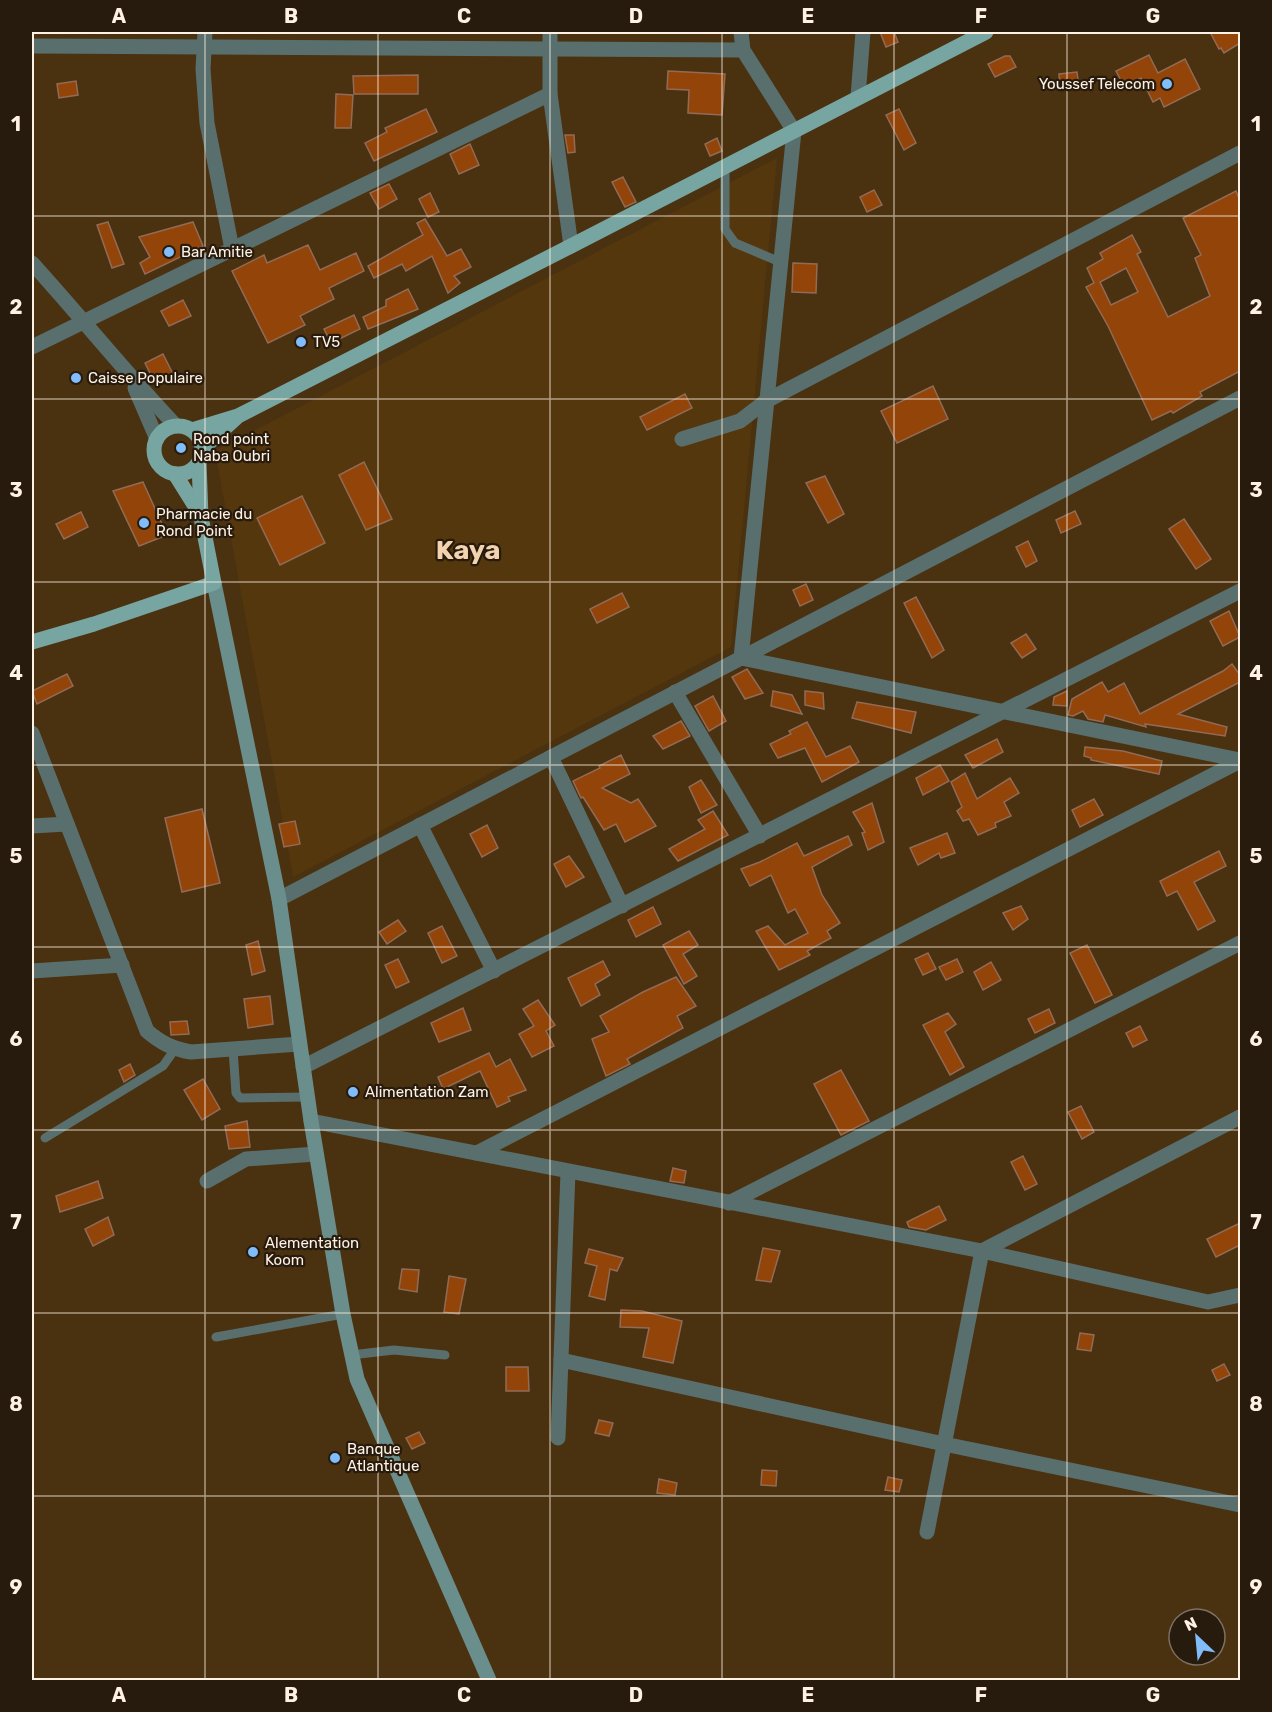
<svg xmlns="http://www.w3.org/2000/svg" width="1272" height="1712" viewBox="0 0 1272 1712" font-family="Rubik,sans-serif">
<rect width="100%" height="100%" fill="#4a3110"/>
<polygon fill="#55370d" points="777,158 731,647 293,877 215,451"/>
<g fill="#924409" stroke="#926b56" stroke-width="1.5" fill-rule="evenodd">
<polygon points="880,32 894,32 898,42 886,47"/>
<polygon points="1210,32 1240,32 1240,43 1224,53 1221,48 1219,49"/>
<polygon points="1149,55 1158,73 1185,59 1200,89 1164,107 1160,98 1153,102 1141,78 1124,86 1116,71"/>
<polygon points="1005,56 1010,56 1016,67 995,77 988,64"/>
<polygon points="668,71 725,74 722,115 688,113 689,90 667,89"/>
<polygon points="1077,72 1079,88 1060,89 1059,74"/>
<polygon points="418,75 418,94 354,94 353,76"/>
<polygon points="76,81 78,95 59,98 57,84"/>
<polygon points="336,94 353,95 351,128 335,128"/>
<polygon points="426,109 437,132 374,161 365,143 387,132 385,128"/>
<polygon points="899,109 916,143 904,150 886,115"/>
<polygon points="565,135 574,135 575,152 568,153"/>
<polygon points="717,138 722,151 710,156 705,144"/>
<polygon points="470,144 479,165 459,174 450,154"/>
<polygon points="623,177 636,202 625,207 612,182"/>
<polygon points="389,184 397,199 379,209 370,193"/>
<polygon points="874,190 882,205 867,212 860,197"/>
<path d="M1236,191L1240,201V371L1200,392L1202,396L1173,413L1171,411L1152,420L1108,326L1086,287L1094,283L1087,268L1103,259L1100,253L1132,235L1141,252L1137,254L1168,317L1210,296L1195,258L1201,255L1183,218ZM1126,268L1138,292L1111,305L1100,282Z"/>
<polygon points="430,193 439,212 428,217 419,199"/>
<polygon points="425,219 447,256 461,249 471,267 454,276 460,283 448,293 432,256 406,271 402,264 374,278 368,266 423,235 417,223"/>
<polygon points="108,222 124,264 112,268 97,225"/>
<polygon points="193,222 203,246 145,274 140,263 150,257 139,237"/>
<polygon points="308,245 320,270 356,253 364,271 329,288 334,299 300,316 305,325 268,343 232,271 264,255 267,263"/>
<polygon points="793,263 817,264 816,293 792,292"/>
<polygon points="408,289 418,309 368,329 363,317 386,306 386,300"/>
<polygon points="183,300 191,316 169,326 161,311"/>
<polygon points="354,315 360,329 331,343 324,329"/>
<polygon points="163,354 174,376 156,385 145,363"/>
<polygon points="933,386 948,419 897,443 881,411"/>
<polygon points="685,394 692,408 647,430 640,417"/>
<polygon points="364,462 392,519 366,530 339,475"/>
<polygon points="825,476 844,514 828,523 806,483"/>
<polygon points="143,482 167,535 139,546 113,491"/>
<polygon points="302,496 325,543 280,565 257,518"/>
<polygon points="1075,511 1081,524 1061,533 1056,520"/>
<polygon points="81,512 88,527 64,539 56,524"/>
<polygon points="1184,519 1211,559 1196,569 1169,529"/>
<polygon points="1028,541 1037,561 1026,567 1016,547"/>
<polygon points="806,584 813,600 800,606 793,590"/>
<polygon points="622,593 629,607 597,623 590,609"/>
<polygon points="916,597 944,650 932,658 904,603"/>
<polygon points="1229,611 1240,637 1223,646 1210,621"/>
<polygon points="1026,634 1036,649 1022,658 1011,643"/>
<polygon points="1232,664 1240,675 1240,682 1178,714 1227,727 1225,736 1145,724 1146,727 1105,715 1103,722 1088,719 1083,711 1073,716 1068,715 1072,699 1102,682 1108,692 1124,683 1140,714 1223,671"/>
<polygon points="747,669 763,693 745,699 732,677"/>
<polygon points="67,674 73,686 37,704 32,691"/>
<polygon points="773,691 792,695 802,714 771,706"/>
<polygon points="805,691 823,693 824,709 805,705"/>
<polygon points="1067,691 1067,706 1053,705 1054,697"/>
<polygon points="713,696 726,721 709,731 695,706"/>
<polygon points="857,702 916,712 911,733 852,718"/>
<polygon points="681,721 690,736 663,749 653,736"/>
<polygon points="807,722 826,757 850,746 859,762 822,782 805,748 778,758 770,744 791,734 789,731"/>
<polygon points="997,739 1003,752 973,768 965,755"/>
<polygon points="1085,747 1123,751 1162,761 1159,774 1091,760 1091,758 1084,756"/>
<polygon points="621,755 630,774 602,788 631,803 638,799 656,826 625,842 616,824 604,830 583,797 581,798 573,781 600,768 599,766"/>
<polygon points="940,765 949,781 923,795 916,778"/>
<polygon points="965,773 977,799 1010,778 1019,793 1004,802 1011,816 995,823 996,827 978,835 969,819 963,821 957,811 962,807 951,782"/>
<polygon points="701,780 717,805 701,813 689,787"/>
<polygon points="1094,799 1103,815 1080,827 1072,810"/>
<polygon points="872,803 884,842 868,850 862,833 865,832 853,812"/>
<polygon points="202,809 220,883 182,892 165,818"/>
<polygon points="713,811 728,835 678,861 669,849 705,829 698,820"/>
<polygon points="295,821 300,844 284,847 279,824"/>
<polygon points="487,825 498,848 482,857 470,834"/>
<polygon points="947,833 955,853 941,858 939,853 918,865 910,848"/>
<polygon points="848,836 852,845 812,867 822,895 840,923 827,931 831,938 807,951 810,955 779,970 756,931 768,926 785,945 808,933 795,909 788,913 771,875 750,886 741,869 760,862 797,843 804,856"/>
<polygon points="1219,851 1226,866 1194,882 1215,921 1198,930 1177,891 1167,896 1160,881"/>
<polygon points="569,856 584,877 566,887 554,864"/>
<polygon points="1021,906 1028,919 1013,930 1003,913"/>
<polygon points="653,907 661,924 636,937 628,920"/>
<polygon points="398,920 406,931 387,944 379,932"/>
<polygon points="442,926 457,956 442,963 428,933"/>
<polygon points="689,931 698,945 683,954 697,976 684,984 663,945"/>
<polygon points="258,941 265,971 252,975 246,945"/>
<polygon points="1087,945 1112,995 1095,1003 1070,953"/>
<polygon points="928,953 936,969 923,975 915,959"/>
<polygon points="398,959 409,982 396,988 385,965"/>
<polygon points="957,959 963,972 946,980 939,967"/>
<polygon points="603,961 610,975 595,984 600,995 581,1006 568,978"/>
<polygon points="991,962 1001,980 983,990 974,972"/>
<polygon points="676,977 696,1006 677,1016 683,1028 627,1059 630,1064 606,1076 592,1039 609,1032 600,1016 643,992"/>
<polygon points="270,996 273,1024 248,1028 244,999"/>
<polygon points="538,1000 555,1025 546,1031 554,1046 532,1057 519,1034 534,1026 523,1009"/>
<polygon points="463,1008 471,1030 439,1042 431,1023"/>
<polygon points="1049,1009 1055,1023 1035,1033 1028,1019"/>
<polygon points="948,1013 956,1024 945,1032 964,1067 950,1075 923,1025"/>
<polygon points="187,1021 189,1034 171,1035 170,1022"/>
<polygon points="1140,1026 1147,1040 1133,1047 1126,1033"/>
<polygon points="489,1053 496,1067 510,1059 526,1090 508,1097 510,1101 497,1107 480,1071 443,1089 438,1077"/>
<polygon points="130,1064 135,1075 124,1082 119,1070"/>
<polygon points="841,1070 869,1121 841,1135 814,1084"/>
<polygon points="203,1079 220,1109 202,1120 184,1090"/>
<polygon points="1081,1106 1094,1132 1082,1139 1068,1112"/>
<polygon points="247,1121 250,1147 229,1149 225,1126"/>
<polygon points="1023,1156 1037,1184 1025,1190 1011,1162"/>
<polygon points="673,1168 686,1171 684,1183 670,1181"/>
<polygon points="98,1181 103,1198 60,1212 56,1196"/>
<polygon points="939,1206 946,1220 926,1230 909,1227 907,1222"/>
<polygon points="108,1217 114,1235 93,1246 85,1229"/>
<polygon points="1240,1223 1240,1245 1216,1257 1207,1239"/>
<polygon points="763,1248 780,1251 771,1282 756,1280"/>
<polygon points="589,1249 623,1258 617,1271 610,1269 605,1300 589,1296 597,1266 585,1263"/>
<polygon points="402,1269 419,1270 417,1292 399,1289"/>
<polygon points="449,1276 466,1279 459,1314 444,1312"/>
<polygon points="621,1310 642,1311 682,1321 673,1363 643,1357 649,1328 620,1327"/>
<polygon points="1080,1333 1094,1335 1091,1351 1077,1349"/>
<polygon points="1224,1364 1230,1375 1217,1381 1212,1370"/>
<polygon points="506,1367 528,1367 529,1391 506,1391"/>
<polygon points="599,1420 613,1423 609,1436 595,1433"/>
<polygon points="419,1432 425,1443 412,1449 406,1438"/>
<polygon points="762,1470 777,1471 776,1486 761,1485"/>
<polygon points="888,1477 902,1480 899,1492 885,1490"/>
<polygon points="659,1479 677,1483 675,1495 657,1493"/>
</g>
<g fill="none" stroke-linecap="round" stroke-linejoin="round">
<g stroke="#586f6d" stroke-width="9">
<polyline points="725,167 725,229 735,243 780,262"/>
<polyline points="233,1049 236,1093 240,1098 307,1097"/>
<polyline points="45,1138 163,1066 175,1049"/>
<polyline points="216,1337 343,1314"/>
<polyline points="351,1355 394,1350 445,1355"/>
</g>
<g stroke="#586f6d" stroke-width="15">
<polyline points="205,32 203,69 207,123 232,249"/>
<polyline points="550,32 550,94 571,246"/>
<polyline points="741,32 743,50 794,131 741,658 1240,760"/>
<polyline points="32,46 743,50"/>
<polyline points="858,97 863,32"/>
<path d="M32,263C81,317 126,373 176,426"/>
<polyline points="32,347 550,94"/>
<polyline points="135,388 157,439"/>
<polyline points="682,439 740,421 766,401 1240,153"/>
<polyline points="675,692 760,836"/>
<path d="M32,733L147,1031C161,1043 173,1049 191,1052L299,1044"/>
<polyline points="551,757 622,906"/>
<polyline points="420,825 494,971"/>
<polyline points="32,826 67,824"/>
<polyline points="279,899 1240,398"/>
<polyline points="32,971 122,965"/>
<polyline points="303,1067 1240,591"/>
<polyline points="311,1121 982,1251 1208,1302 1240,1295"/>
<polyline points="477,1153 1240,761"/>
<polyline points="207,1181 246,1159 316,1154"/>
<polyline points="729,1203 1240,943"/>
<polyline points="561,1360 944,1444 1240,1505"/>
<polyline points="558,1438 568,1172"/>
<polyline points="927,1532 982,1251 1240,1117"/>
</g>
<polyline stroke="#6a8e8b" stroke-width="15" points="214,583 279,899 311,1121 343,1314 357,1379 489,1680"/>
<g stroke="#77a5a2" stroke-width="15">
<circle cx="178" cy="450" r="24"/>
<polyline points="192,430 238,416 571,246 986,32"/>
<polyline points="202,449 236,418"/>
<polyline points="175,474 200,514"/>
<polyline points="32,642 94,624 214,583 201,517 199,462"/>
</g>
</g>
<path fill="none" stroke="#fff2e4" stroke-width="1.5" stroke-opacity="0.55" d="M205,32V1680M378,32V1680M550,32V1680M722,32V1680M894,32V1680M1067,32V1680M32,216H1240M32,399H1240M32,582H1240M32,765H1240M32,947H1240M32,1130H1240M32,1313H1240M32,1496H1240"/>
<g fill="#81bdfa" stroke="#271b0e" stroke-width="2">
<circle cx="1167" cy="84" r="6"/>
<circle cx="169" cy="252" r="6"/>
<circle cx="301" cy="342" r="6"/>
<circle cx="76" cy="378" r="6"/>
<circle cx="181" cy="448" r="6"/>
<circle cx="144" cy="523" r="6"/>
<circle cx="353" cy="1092" r="6"/>
<circle cx="253" cy="1252" r="6"/>
<circle cx="335" cy="1458" r="6"/>
</g>
<g text-anchor="middle" dominant-baseline="central" stroke-width="4.5" stroke-linejoin="round" paint-order="stroke">
<g font-size="15" fill="#fff2e4" stroke="#271b0e" text-anchor="start">
<text x="1155" y="84" text-anchor="end">Youssef Telecom</text>
<text x="181" y="252">Bar Amitie</text>
<text x="313" y="342">TV5</text>
<text x="88" y="378">Caisse Populaire</text>
<text x="193" y="439">Rond point<tspan x="193" dy="17">Naba Oubri</tspan></text>
<text x="156" y="514">Pharmacie du<tspan x="156" dy="17">Rond Point</tspan></text>
<text x="365" y="1092">Alimentation Zam</text>
<text x="265" y="1243">Alementation<tspan x="265" dy="17">Koom</tspan></text>
<text x="347" y="1449">Banque<tspan x="347" dy="17">Atlantique</tspan></text>
</g>
<g font-size="27" font-weight="bold" fill="#f3d3af" stroke="#271b0e">
<text x="468" y="550">Kaya</text>
</g>
</g>
<rect width="1272" height="1712" fill="none" stroke="#271b0e" stroke-width="66"/>
<g transform="translate(1197 1637) rotate(334)"><circle r="28" fill="#271b0e" stroke="#7d7164" stroke-width="1.5"/>
<path d="M0-4.5L10 22L0 15L-10 22Z" fill="#81bdfa"/>
<text y="-9" font-size="16" font-weight="bold" text-anchor="middle" fill="#fff2e4">N</text>
</g>
<rect x="33" y="33" width="1206" height="1646" fill="none" stroke="#fff2e4" stroke-width="2"/>
<g font-size="20" text-anchor="middle" font-weight="bold" fill="#fff2e4">
<text x="119" y="23">A</text>
<text x="291" y="23">B</text>
<text x="464" y="23">C</text>
<text x="636" y="23">D</text>
<text x="808" y="23">E</text>
<text x="981" y="23">F</text>
<text x="1153" y="23">G</text>
<text x="16" y="131">1</text>
<text x="1256" y="131">1</text>
<text x="16" y="314">2</text>
<text x="1256" y="314">2</text>
<text x="16" y="497">3</text>
<text x="1256" y="497">3</text>
<text x="16" y="680">4</text>
<text x="1256" y="680">4</text>
<text x="16" y="863">5</text>
<text x="1256" y="863">5</text>
<text x="16" y="1046">6</text>
<text x="1256" y="1046">6</text>
<text x="16" y="1229">7</text>
<text x="1256" y="1229">7</text>
<text x="16" y="1411">8</text>
<text x="1256" y="1411">8</text>
<text x="16" y="1594">9</text>
<text x="1256" y="1594">9</text>
<text x="119" y="1702">A</text>
<text x="291" y="1702">B</text>
<text x="464" y="1702">C</text>
<text x="636" y="1702">D</text>
<text x="808" y="1702">E</text>
<text x="981" y="1702">F</text>
<text x="1153" y="1702">G</text>
</g>
</svg>
